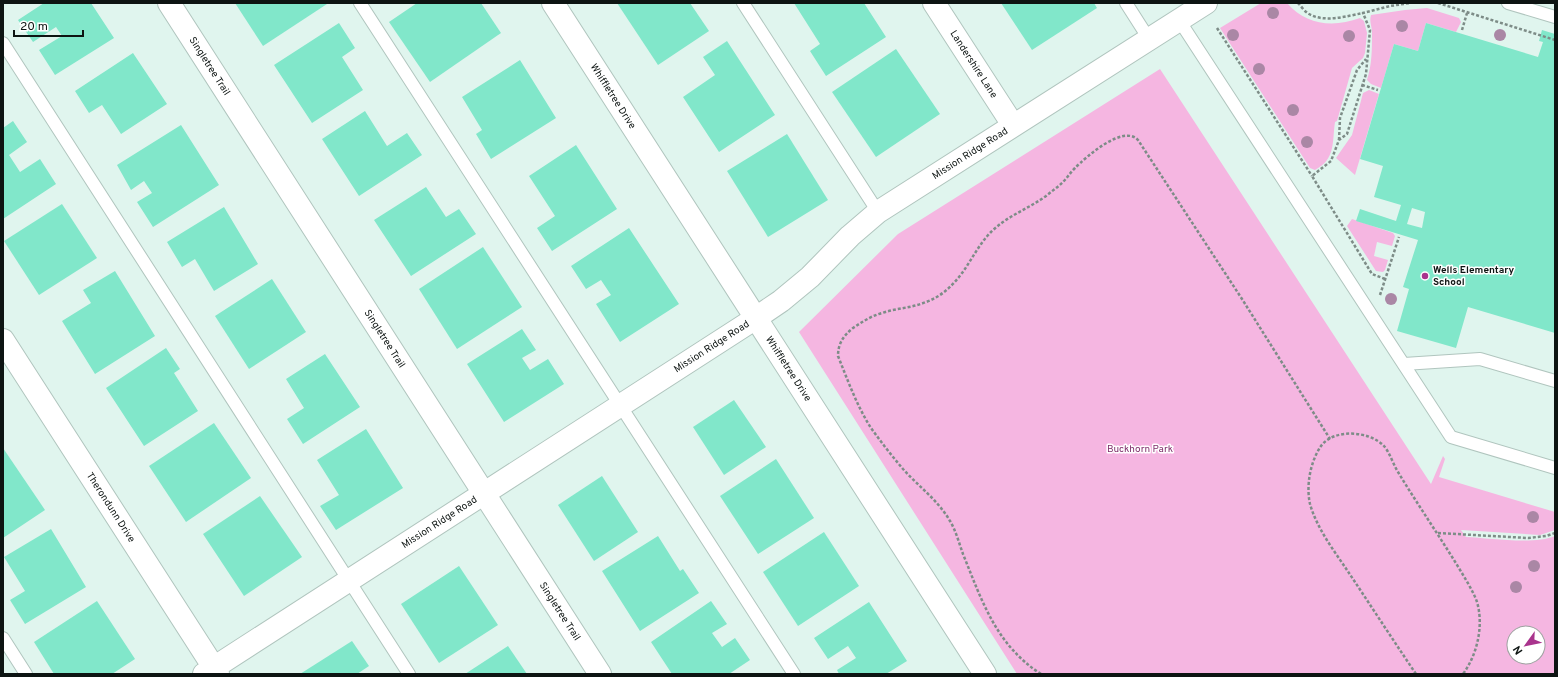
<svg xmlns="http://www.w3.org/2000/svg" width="1558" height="677" viewBox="0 0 1558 677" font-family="Overpass,sans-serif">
<rect width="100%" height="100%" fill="#e0f5ee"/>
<g fill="#f5b6e1" fill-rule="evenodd">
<path d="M1261,3H1287C1306,25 1333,28 1360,18L1364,21L1367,33L1365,53L1363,58L1352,68L1337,121L1335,122C1332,142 1336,159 1315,170L1310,168L1220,28Z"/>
<path d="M1427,8L1459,18L1461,22L1456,32L1426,23L1418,51L1394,44L1381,88L1371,84L1367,80C1372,65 1372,49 1372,33C1372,26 1369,22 1371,15L1405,10Z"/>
<path d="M1160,69L1431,484L1443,456L1445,459L1439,477L1555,512V530L1540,535L1461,530L1466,537C1489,538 1534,545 1555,536L1554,674H1017L799,332L898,234ZM1514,633H1538V657H1514Z"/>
<polygon points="1369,90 1379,94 1355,175 1336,158 1352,135 1363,93"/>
<polygon points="1352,219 1393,233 1395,236 1392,246 1377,242 1374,256 1388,260 1385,270 1383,272 1376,271 1347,226"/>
</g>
<g fill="#81e7ca" fill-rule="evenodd">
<polygon points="44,3 91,3 114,38 55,75 39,50 62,36 56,27 33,42 18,20"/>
<polygon points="235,3 327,3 327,4 263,46"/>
<polygon points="417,3 481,3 501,33 430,82 389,22"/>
<polygon points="617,3 690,3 709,31 658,65"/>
<polygon points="794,3 864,3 886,37 826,76 810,51 820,44"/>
<polygon points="1001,3 1094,3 1097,8 1032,50"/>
<polygon points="339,23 355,48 342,57 363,90 312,123 274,65"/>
<path d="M1426,23L1538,57L1543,42L1539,41L1542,30L1555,34V333L1468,307L1456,348L1397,331L1409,289L1403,287L1418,240L1356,221L1360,209L1396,221L1401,205L1374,197L1383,166L1360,159L1394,44L1418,51ZM1412,208L1425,212L1422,228L1407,224Z"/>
<polygon points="727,41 775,115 719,152 683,97 715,75 703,57"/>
<polygon points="896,49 940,114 876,157 832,92"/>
<polygon points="133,53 167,104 121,134 102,105 89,113 75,91"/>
<polygon points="520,60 556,118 491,159 476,134 482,130 462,97"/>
<polygon points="365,111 387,146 407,133 422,155 359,196 322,139"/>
<polygon points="13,121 27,142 9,155 20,172 40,159 56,184 3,219 3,128"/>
<polygon points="181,125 219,185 153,227 137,202 152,193 144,181 131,190 117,165"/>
<polygon points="787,134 828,200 768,237 727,171"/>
<polygon points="576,145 617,209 552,251 537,228 555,216 529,176"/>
<polygon points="426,187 446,217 459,209 476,234 411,276 374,220"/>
<polygon points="62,204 97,258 39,295 4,241"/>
<polygon points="224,207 258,264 214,291 195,259 182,267 167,242"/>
<polygon points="629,228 679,304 620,342 596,304 611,295 601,280 586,289 571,266"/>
<polygon points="483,247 522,307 457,349 419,289"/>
<polygon points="115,271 155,336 95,374 62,321 91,303 83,290"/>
<polygon points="272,279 306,332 249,369 215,316"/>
<polygon points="522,329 536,350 522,358 530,370 548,359 564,384 504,422 467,364"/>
<polygon points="166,348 180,369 174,373 198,411 144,446 106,388"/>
<polygon points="325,354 360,407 303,444 287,419 304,408 286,379"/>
<polygon points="734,400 766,447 724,475 693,427"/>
<polygon points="214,423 251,478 186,522 149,466"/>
<polygon points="366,429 403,488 336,530 320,506 339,495 317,460"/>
<polygon points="3,448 45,510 3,538"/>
<polygon points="776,459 814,518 758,554 720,496"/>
<polygon points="602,476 638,532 594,561 558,505"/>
<polygon points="260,496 302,557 244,596 203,534"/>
<polygon points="51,529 86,587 25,624 10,600 25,591 4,557"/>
<polygon points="824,532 859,586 798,626 763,572"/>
<polygon points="658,536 680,571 683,569 699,593 640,631 602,571"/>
<polygon points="459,566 498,625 439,663 401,604"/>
<polygon points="97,601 135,659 112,674 54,674 34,642"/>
<polygon points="711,601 727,624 712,633 722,647 735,638 750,660 729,674 672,674 651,642"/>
<polygon points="869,602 907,661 886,674 839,674 837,670 856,658 848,646 828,659 814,638"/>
<polygon points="352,641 369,666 357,674 300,674"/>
<polygon points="508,646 527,674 465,674"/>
</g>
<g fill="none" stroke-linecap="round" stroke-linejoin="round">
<g stroke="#b0c5be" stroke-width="14">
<g id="lane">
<polyline points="360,3 794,674"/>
<polyline points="743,3 878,212"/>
<polyline points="1126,3 1149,39"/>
<polyline points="1508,3 1555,17"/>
<polyline points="1179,20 1451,437 1555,468"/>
<polyline points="3,43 409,674"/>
<polyline points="1404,364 1480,359 1555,381"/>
<polyline points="3,638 26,674"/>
</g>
</g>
<g stroke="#b0c5be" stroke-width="24">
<g id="street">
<path id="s1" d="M169,3L600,674"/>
<path id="s2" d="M553,3L985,674"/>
<path id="s3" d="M934,3L1013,125"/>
<path id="s4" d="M3,340L218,674"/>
</g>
</g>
<g stroke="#b0c5be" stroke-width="24">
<g id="secondary">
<path id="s5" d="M204,674L756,318L781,301L810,277L850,236L878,212L1206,3"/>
</g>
</g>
<g stroke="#7d8c87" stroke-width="2.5" stroke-dasharray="3 2" stroke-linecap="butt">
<path d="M1298,3C1301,6 1305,12 1309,14C1325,23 1347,16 1363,13"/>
<polyline points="1438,3 1555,40"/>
<polyline points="1217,28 1312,176"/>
<polyline points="1462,30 1467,13"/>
<polyline points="1362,85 1378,90"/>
<polyline points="1339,140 1340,118 1357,70 1366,59"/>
<polyline points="1385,279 1372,274 1312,176 1331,161 1339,140 1347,134 1366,74 1370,30 1363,13 1390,6 1410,3"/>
<polyline points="1380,295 1399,237"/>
<polyline points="1438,533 1528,538 1546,536 1555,533"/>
<path d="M1041,674C996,645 982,601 963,554C959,543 956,531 950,521C938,500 918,486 903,469C892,456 881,442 871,428C857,406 848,381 838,356C838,344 843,336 853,328C862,322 871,316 882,313C897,308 912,308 926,302C940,297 950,288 959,277C971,262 978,245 991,232C1007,216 1028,209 1046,196C1052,191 1058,187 1063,182C1067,178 1070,173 1075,168C1086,157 1123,124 1138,140L1242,299L1330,439"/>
<path d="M1416,674C1393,640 1371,606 1349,573C1335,552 1317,529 1310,504C1306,486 1310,462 1321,446C1334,428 1370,431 1384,446C1390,453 1393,464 1398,472C1421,510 1447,547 1469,585C1472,591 1475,596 1477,602C1484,626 1477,655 1463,674"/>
</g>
<use href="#lane" stroke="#fff" stroke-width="12"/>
<use href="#street" stroke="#fff" stroke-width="22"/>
<use href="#secondary" stroke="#fff" stroke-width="22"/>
</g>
<g fill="#aa87a5">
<circle cx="1273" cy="13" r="6"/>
<circle cx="1402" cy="26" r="6"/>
<circle cx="1233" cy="35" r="6"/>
<circle cx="1500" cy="35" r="6"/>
<circle cx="1349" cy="36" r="6"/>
<circle cx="1259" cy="69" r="6"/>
<circle cx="1293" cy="110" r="6"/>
<circle cx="1307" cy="142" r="6"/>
<circle cx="1391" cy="299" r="6"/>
<circle cx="1533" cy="517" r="6"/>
<circle cx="1534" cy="566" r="6"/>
<circle cx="1516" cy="587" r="6"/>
</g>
<circle fill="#a9348d" stroke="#fff" stroke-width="1.5" cx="1425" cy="276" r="4"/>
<g text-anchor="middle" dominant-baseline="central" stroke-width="3" stroke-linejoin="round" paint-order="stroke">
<g font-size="10" fill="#0d1412" stroke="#fff">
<text stroke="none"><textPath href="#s3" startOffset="73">Landershire Lane</textPath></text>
<text stroke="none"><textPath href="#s1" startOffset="75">Singletree Trail</textPath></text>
<text stroke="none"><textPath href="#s2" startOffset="111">Whiffletree Drive</textPath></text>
<text stroke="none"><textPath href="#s5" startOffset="928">Mission Ridge Road</textPath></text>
<text stroke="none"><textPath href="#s1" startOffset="399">Singletree Trail</textPath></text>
<text stroke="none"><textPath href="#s5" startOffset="604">Mission Ridge Road</textPath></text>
<text stroke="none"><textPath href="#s2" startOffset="435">Whiffletree Drive</textPath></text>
<text stroke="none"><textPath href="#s4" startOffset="199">Therondunn Drive</textPath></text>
<text stroke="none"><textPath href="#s5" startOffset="280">Mission Ridge Road</textPath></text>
<text stroke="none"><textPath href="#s1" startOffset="723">Singletree Trail</textPath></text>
</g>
<g font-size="10" font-weight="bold" fill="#0d1412" stroke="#fff" text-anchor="start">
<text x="1433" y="270">Wells Elementary<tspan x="1433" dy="12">School</tspan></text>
</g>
<g font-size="10" fill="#7e2d6a" stroke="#fff">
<text x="1140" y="449">Buckhorn Park</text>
</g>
</g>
<rect width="1558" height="677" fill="none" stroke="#0d1412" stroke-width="8"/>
<g transform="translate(1526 645) rotate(237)"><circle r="19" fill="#ffffff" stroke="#9ea1a0"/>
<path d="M0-3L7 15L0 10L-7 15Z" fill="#a9348d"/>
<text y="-6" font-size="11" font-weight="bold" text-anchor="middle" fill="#0d1412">N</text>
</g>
<path d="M14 30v6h69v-6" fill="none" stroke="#0d1412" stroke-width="2"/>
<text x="20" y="30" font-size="12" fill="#0d1412" stroke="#ffffff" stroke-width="3" paint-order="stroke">20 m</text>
</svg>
